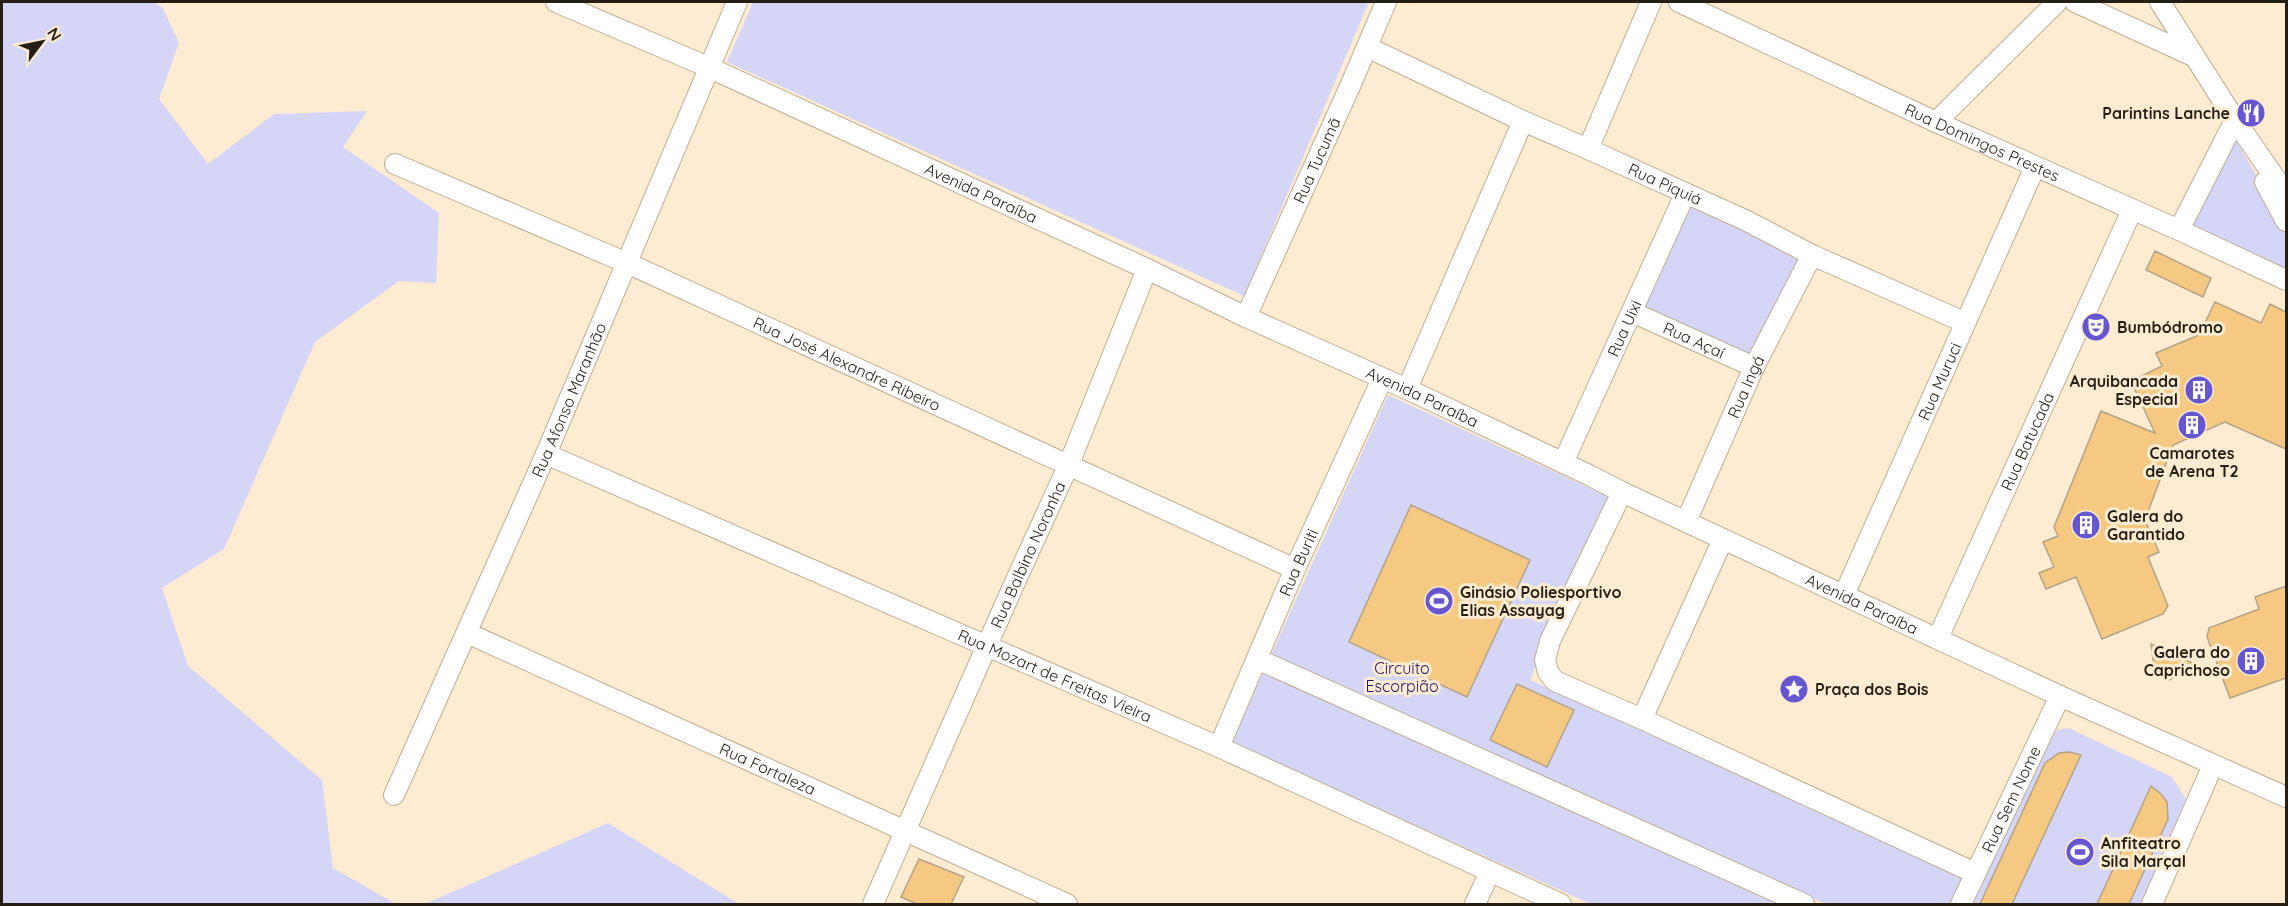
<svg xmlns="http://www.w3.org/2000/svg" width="2288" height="906" viewBox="0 0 2288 906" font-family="Quicksand,sans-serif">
<rect width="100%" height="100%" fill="#fdecd1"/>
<g fill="#d5d5f7">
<polygon points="2,2 154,2 163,8 179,43 159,99 208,164 274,114 367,111 343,147 439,213 436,283 399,281 315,342 224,549 162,588 188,666 322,780 333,868 396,904 2,904"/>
<polygon points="753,2 1369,2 1244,296 727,62"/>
<polygon points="2233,135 2286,227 2286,279 2186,229"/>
<polygon points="1688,201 1801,255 1751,358 1637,309"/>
<polygon points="1388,395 1609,497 1530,680 1963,877 1950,904 1828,904 1806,896 1802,904 1591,904 1232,742"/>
<polygon points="2069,728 2172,777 2186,799 2140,904 1971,904 2050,739 2057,730"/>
<polygon points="608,823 739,904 425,904"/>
</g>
<g fill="#f5c982" stroke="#b3a389" stroke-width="1.5">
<polygon points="2155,251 2211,278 2203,297 2146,270"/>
<polygon points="2215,302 2261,323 2270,304 2286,312 2286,449 2225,422 2173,445 2145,520 2159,552 2148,557 2168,606 2163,614 2102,639 2076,577 2046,589 2039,573 2054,567 2043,542 2058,536 2054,527 2101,411 2155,433 2131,381 2162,366 2156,353 2199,335"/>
<polygon points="1411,505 1530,560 1467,697 1349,642"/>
<polygon points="2286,586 2286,678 2230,698 2207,637 2209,628 2259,609 2255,597"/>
<polygon points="2151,644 2193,663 2170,680 2155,673"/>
<polygon points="1517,684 1574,710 1547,767 1490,740"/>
<polygon points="2069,752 2081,755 2012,904 1980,904 2045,763 2059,753"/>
<polygon points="2151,786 2161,794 2167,802 2168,819 2129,904 2097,904"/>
<polygon points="919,859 964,877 951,904 917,904 901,897"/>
</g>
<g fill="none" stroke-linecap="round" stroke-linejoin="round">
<g stroke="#bdad93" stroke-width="22">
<g id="minor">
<path id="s1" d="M556,2L708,67L1147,269L1246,317L1407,389L1589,475L1622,492L2060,696L2286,797"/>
<path id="s2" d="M1679,2L1936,122L2179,230L2286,280"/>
<polyline points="2075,2 2193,56"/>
<polyline points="2160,2 2235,120 2286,194"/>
<path id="s3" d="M1367,47L1523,121L1588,149L1745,220L1812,255L1964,322"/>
<polyline points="1936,122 2057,2"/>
<polyline points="1588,149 1651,2"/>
<path id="s4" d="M395,164L627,263L1295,569"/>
<polyline points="2265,182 2286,221"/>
<polyline points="2179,230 2235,120"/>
<path id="s5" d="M1632,312L1754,367"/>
<path id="s6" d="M1246,317L1351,84L1386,2"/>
<polyline points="1407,389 1523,121"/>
<path id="s7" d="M546,454L1219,747L1561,904"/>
<path id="s8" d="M1563,463L1685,194"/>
<polyline points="1622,492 1550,641 1545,660 1548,672 1555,681 1642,719 1975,873"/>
<path id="s9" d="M1686,522L1754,367L1812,255"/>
<path id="s10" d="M1844,595L2035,167"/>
<path id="s11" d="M467,633L1067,904"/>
<path id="s12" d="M1938,638L2132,210"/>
<polyline points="1257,659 1804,904"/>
<polyline points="1642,719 1723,539"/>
<path id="s13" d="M1219,747L1295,569L1382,379"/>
<path id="s14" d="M394,795L546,454L737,2"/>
<path id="s15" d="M873,904L1011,591L1069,464L1147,269"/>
<polyline points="1475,904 1490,872"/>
<path id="s16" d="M1961,904L2060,696"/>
<polyline points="2152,904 2213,765"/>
</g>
</g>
<use href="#minor" stroke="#fff" stroke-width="20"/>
</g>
<defs>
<g id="restaurant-disc" transform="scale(1.5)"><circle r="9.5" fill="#6656cf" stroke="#fdecd1"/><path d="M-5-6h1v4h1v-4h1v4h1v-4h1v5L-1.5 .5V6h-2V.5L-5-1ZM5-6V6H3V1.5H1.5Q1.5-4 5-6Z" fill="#fff"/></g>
<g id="theatre-disc" transform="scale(1.5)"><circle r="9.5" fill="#6656cf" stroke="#fdecd1"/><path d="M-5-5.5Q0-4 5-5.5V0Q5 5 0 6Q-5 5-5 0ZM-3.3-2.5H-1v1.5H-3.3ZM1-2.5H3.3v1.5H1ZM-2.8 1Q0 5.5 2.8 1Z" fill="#fff"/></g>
<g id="building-disc" transform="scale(1.5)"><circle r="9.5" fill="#6656cf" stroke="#fdecd1"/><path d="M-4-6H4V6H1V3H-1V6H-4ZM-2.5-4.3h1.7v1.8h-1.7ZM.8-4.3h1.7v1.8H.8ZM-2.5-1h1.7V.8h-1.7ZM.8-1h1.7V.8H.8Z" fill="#fff"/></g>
<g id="stadium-disc" transform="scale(1.5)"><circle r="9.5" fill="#6656cf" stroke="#fdecd1"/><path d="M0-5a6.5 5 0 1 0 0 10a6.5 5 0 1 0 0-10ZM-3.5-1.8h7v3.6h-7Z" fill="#fff"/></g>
<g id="sight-disc" transform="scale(1.5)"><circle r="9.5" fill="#6656cf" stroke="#fdecd1"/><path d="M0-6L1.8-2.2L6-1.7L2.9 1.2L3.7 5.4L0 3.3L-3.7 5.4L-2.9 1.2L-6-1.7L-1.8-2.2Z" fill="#fff"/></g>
</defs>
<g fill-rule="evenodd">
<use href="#restaurant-disc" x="2251" y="113"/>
<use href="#theatre-disc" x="2096" y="327"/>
<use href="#building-disc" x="2199" y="390"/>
<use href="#building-disc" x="2192" y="425"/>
<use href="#building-disc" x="2086" y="525"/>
<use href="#stadium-disc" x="1439" y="601"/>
<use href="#building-disc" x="2251" y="661"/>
<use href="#sight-disc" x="1794" y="689"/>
<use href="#stadium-disc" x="2080" y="852"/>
</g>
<g text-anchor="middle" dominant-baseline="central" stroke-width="6" stroke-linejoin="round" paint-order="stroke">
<g font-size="16" font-weight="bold" fill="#241e14" stroke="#fdecd1" text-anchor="start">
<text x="2230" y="113" text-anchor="end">Parintins Lanche</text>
<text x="2117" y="327">Bumbódromo</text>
<text x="2178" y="381" text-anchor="end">Arquibancada<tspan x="2178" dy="18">Especial</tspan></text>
<text x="2192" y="453" text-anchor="middle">Camarotes<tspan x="2192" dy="18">de Arena T2</tspan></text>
<text x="2107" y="516">Galera do<tspan x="2107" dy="18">Garantido</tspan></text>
<text x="1460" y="592">Ginásio Poliesportivo<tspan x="1460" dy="18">Elias Assayag</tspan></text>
<text x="2230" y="652" text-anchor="end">Galera do<tspan x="2230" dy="18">Caprichoso</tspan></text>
<text x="1815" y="689">Praça dos Bois</text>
<text x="2101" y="843">Anfiteatro<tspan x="2101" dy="18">Sila Marçal</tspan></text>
</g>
<g font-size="16" fill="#241e14" stroke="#fdecd1">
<text stroke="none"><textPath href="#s2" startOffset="334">Rua Domingos Prestes</textPath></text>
<text stroke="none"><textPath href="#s6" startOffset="172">Rua Tucumã</textPath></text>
<text stroke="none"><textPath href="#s3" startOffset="328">Rua Piquiá</textPath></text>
<text stroke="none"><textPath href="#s1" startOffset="466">Avenida Paraíba</textPath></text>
<text stroke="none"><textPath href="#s8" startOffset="148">Rua Uixi</textPath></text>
<text stroke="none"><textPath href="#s5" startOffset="68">Rua Açaí</textPath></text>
<text stroke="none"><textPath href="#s4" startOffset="494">Rua José Alexandre Ribeiro</textPath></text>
<text stroke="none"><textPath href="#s10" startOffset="234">Rua Muruci</textPath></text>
<text stroke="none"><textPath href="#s9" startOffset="148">Rua Ingá</textPath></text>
<text stroke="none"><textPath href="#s1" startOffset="952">Avenida Paraíba</textPath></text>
<text stroke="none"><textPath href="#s14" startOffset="432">Rua Afonso Maranhão</textPath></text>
<text stroke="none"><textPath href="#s12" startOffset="216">Rua Batucada</textPath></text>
<text stroke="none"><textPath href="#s15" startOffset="382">Rua Balbino Noronha</textPath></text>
<text stroke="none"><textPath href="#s13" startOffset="201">Rua Buriti</textPath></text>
<text stroke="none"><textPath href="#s1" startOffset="1438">Avenida Paraíba</textPath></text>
<text stroke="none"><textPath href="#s7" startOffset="555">Rua Mozart de Freitas Vieira</textPath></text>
<text stroke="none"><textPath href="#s11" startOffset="330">Rua Fortaleza</textPath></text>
<text stroke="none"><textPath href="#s16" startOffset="116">Rua Sem Nome</textPath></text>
</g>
<g font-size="16" fill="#291769" stroke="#fdecd1">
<text x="1402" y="668">Circuito<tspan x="1402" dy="18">Escorpião</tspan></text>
</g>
</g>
<rect width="2288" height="906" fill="none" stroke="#241e14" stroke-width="6"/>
<g transform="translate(42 42) rotate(58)" stroke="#fdecd1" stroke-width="4.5" paint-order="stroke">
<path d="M0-4.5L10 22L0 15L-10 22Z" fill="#241e14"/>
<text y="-9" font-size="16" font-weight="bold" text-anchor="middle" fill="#241e14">N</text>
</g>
</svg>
